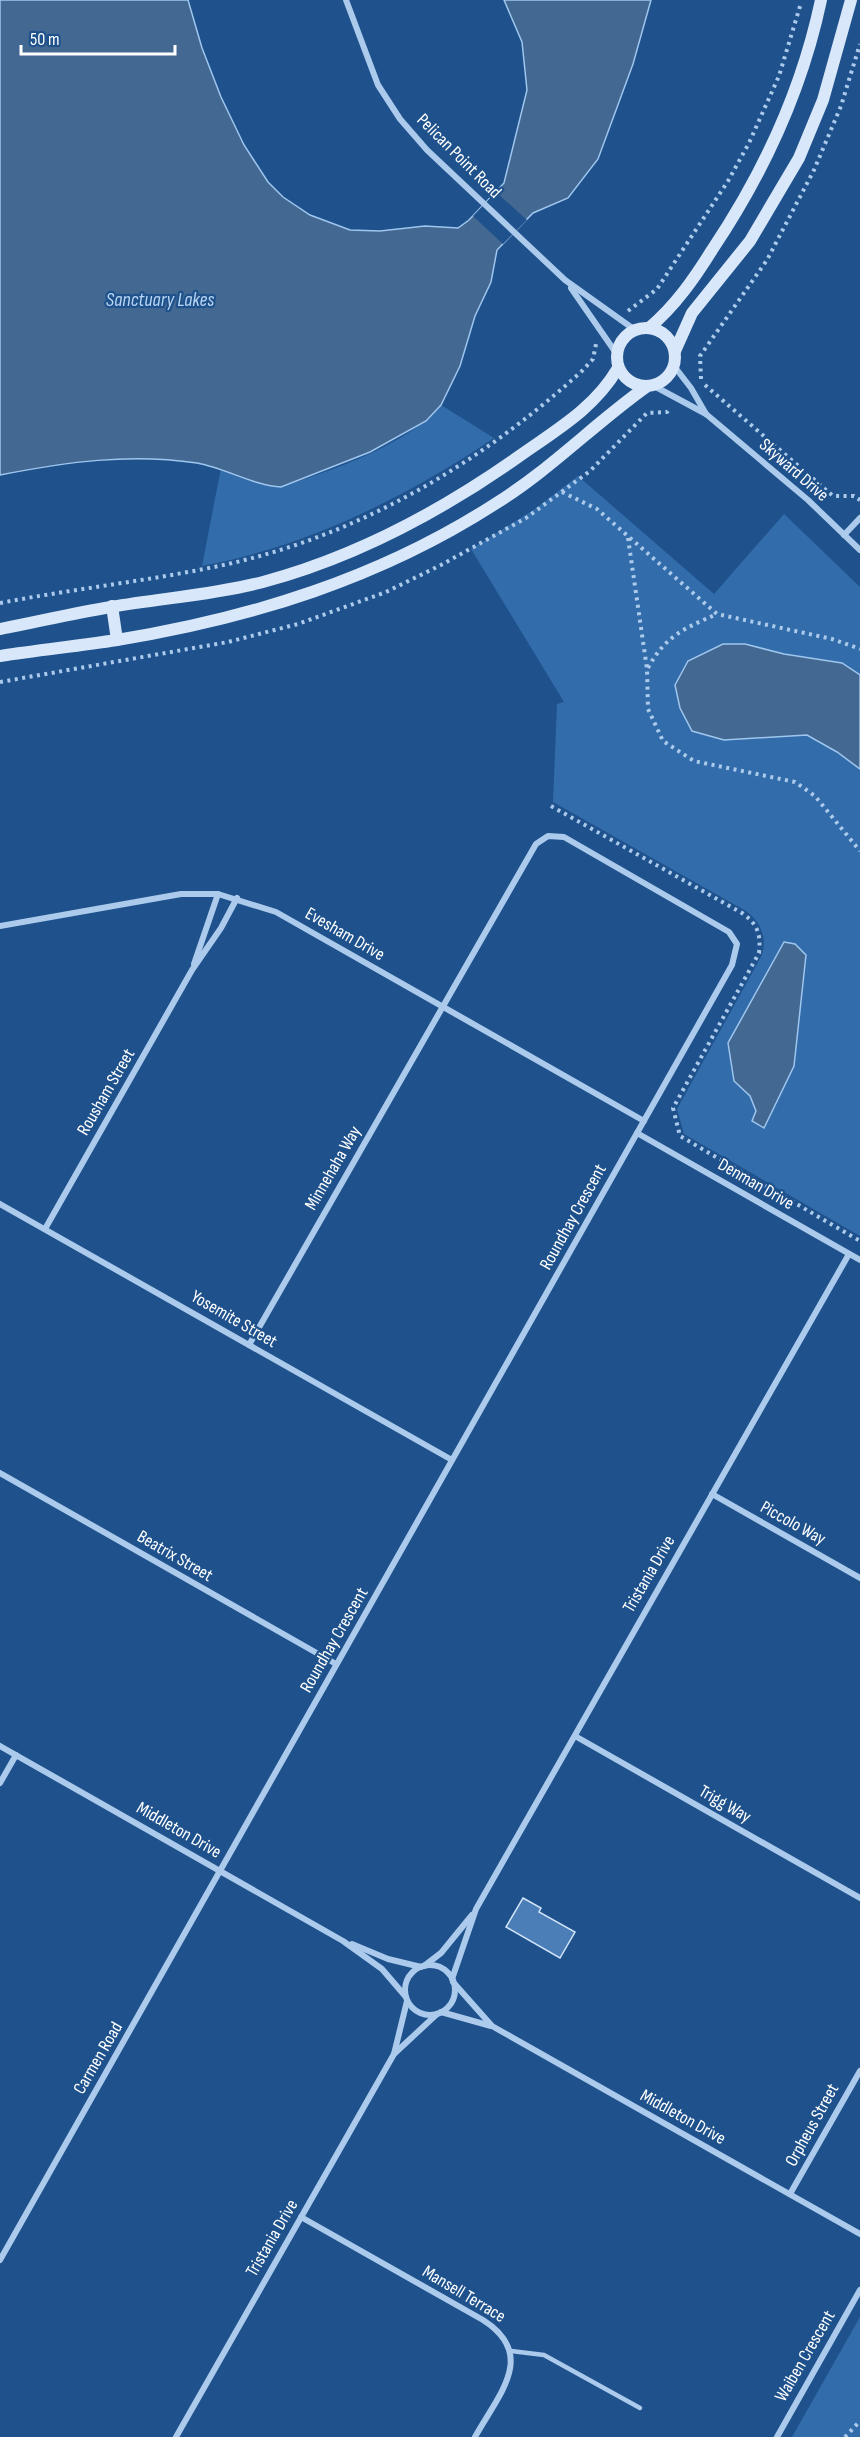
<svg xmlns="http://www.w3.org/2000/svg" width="860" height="2437" viewBox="0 0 860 2437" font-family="'Sofia Sans Condensed',sans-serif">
<rect width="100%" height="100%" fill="#1f528c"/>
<g fill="#326caa">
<path d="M441,405L494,438C405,498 308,546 202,566L221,468L266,485L281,487C332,470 406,446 441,405Z"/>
<path d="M578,476L714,594L784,514L860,587V1236L684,1134L677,1109L762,955C767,937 761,922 746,911L553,802L557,704L564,702L471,549L535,509Z"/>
<polygon points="860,2317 860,2437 792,2437"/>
</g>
<g fill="#436891" stroke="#9fc6ee" stroke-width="1.5">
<path d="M0,0H188L202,48L221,97L244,145L268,182L283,197L310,215L350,230L380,231L425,226L458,228L469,220L504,183L527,90L522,42L504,0H651L633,64L598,159L568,198L533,213L497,250L491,282L475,316L460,366L441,405L426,421L370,452L281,487C255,486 225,468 197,463C129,453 66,462 0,475Z"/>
<polygon points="723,644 745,644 784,654 842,663 860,675 860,769 837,752 807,735 724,740 692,731 680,708 675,685 688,661"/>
<polygon points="784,942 795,944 806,955 794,1066 764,1128 752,1121 756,1111 750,1096 734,1081 728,1043"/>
</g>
<polygon fill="#1f528c" points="496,192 527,220 503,244 473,216"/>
<polygon fill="#4b7eb6" stroke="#d1e4f9" stroke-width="1.5" points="523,1898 541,1908 539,1912 575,1932 560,1958 506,1927"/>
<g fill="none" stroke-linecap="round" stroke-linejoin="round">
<g stroke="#accbec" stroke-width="4" stroke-dasharray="3 4.5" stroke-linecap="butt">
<polyline points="628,311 657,289 728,181 749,143 779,76 801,3"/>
<polyline points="701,379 700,356 767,260 814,170 841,106 860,44"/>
<polyline points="705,385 833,496 854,496 860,500"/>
<polyline points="562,492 597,509 717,614 832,639 860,649"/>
<polyline points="628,538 647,669 648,709 663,741 694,761 795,782 815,796 860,851"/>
<path d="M0,603C73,589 147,581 219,566C357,537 480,464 583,370L593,359L596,344"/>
<path d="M648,668C665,636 685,628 717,614"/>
<polyline points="0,682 228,642 298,624 386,592 441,565 526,518 590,471 647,413 667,412 670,408"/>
<path d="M551,806L742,913C758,924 761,935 759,953L673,1108L680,1136L860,1241"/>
<polyline points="845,2437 860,2421"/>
</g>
<polyline stroke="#accbec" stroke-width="4.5" points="511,2351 544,2355 640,2408"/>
<g stroke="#accbec" stroke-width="6">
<polyline points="346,0 378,85 400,119 427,150 565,280 635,330"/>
<polyline points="571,288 616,353"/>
<polyline points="674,366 691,388 706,414"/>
<polyline points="654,386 706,414 808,500 860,550"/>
<polyline points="844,535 860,518"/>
<polyline points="0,926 181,894 218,894 276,912 644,1121"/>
<polyline points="194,964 218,894"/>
<polyline points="637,1133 860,1260"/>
<polyline points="0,1204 452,1460"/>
<polyline points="45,1229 192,970 221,928 237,898"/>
<polyline points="0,1473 336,1664"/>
<polyline points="712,1494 860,1578"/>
<polyline points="575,1736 860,1898"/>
<polyline points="0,1746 343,1941 382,1969 406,1997"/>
<polyline points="0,1783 16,1755"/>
<polyline points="352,1944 388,1959 421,1967"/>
<circle cx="430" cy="1990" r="25"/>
<polyline points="424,1966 441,1953 472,1915"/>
<polyline points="452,1979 476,1909 849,1254"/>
<polyline points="453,1982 492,2026 860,2234"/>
<polyline points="441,2012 491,2026"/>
<polyline points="394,2054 437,2014"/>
<polyline points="790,2194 860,2071"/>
<path d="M301,2217L483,2320C538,2355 498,2395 475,2437"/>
<polyline points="0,2260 732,965 737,944 729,932 564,837 548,836 536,844 249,1345"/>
<polyline points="176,2437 394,2054 407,2001"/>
<polyline points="777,2437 860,2290"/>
</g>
<g stroke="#d8e7f9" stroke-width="12">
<circle cx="646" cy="357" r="29"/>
<path d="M649,328C675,306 694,279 712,250C763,174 802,90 821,0"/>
<polyline points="675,351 692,313 750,241 799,158 823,100 851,0"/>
<polyline points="112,606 117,640"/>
<path d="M0,629C37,622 74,613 111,607C162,598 213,595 263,582C356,557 440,512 518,457C556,430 594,409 618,368"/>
<path d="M0,656C39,650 78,646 117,640C252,618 380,578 495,504C550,470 594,424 646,387"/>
</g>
</g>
<g text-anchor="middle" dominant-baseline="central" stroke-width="4.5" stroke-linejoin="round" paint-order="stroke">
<g font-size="18" fill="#fff" stroke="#1f528c">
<text transform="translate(459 156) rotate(45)">Pelican Point Road</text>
<text transform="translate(794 470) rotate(41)">Skyward Drive</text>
<text transform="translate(345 934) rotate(30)">Evesham Drive</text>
<text transform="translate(106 1092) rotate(-60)">Rousham Street</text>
<text transform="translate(333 1168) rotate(-60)">Minnehaha Way</text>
<text transform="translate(756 1184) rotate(30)">Denman Drive</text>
<text transform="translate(573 1217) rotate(-61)">Roundhay Crescent</text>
<text transform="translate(234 1319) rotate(30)">Yosemite Street</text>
<text transform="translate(793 1523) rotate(29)">Piccolo Way</text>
<text transform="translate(175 1556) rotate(30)">Beatrix Street</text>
<text transform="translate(649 1574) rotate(-60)">Tristania Drive</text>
<text transform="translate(334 1640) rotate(-60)">Roundhay Crescent</text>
<text transform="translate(725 1804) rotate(30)">Trigg Way</text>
<text transform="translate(179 1830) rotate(30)">Middleton Drive</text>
<text transform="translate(98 2058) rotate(-60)">Carmen Road</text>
<text transform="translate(683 2117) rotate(29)">Middleton Drive</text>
<text transform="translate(812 2125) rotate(-61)">Orpheus Street</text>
<text transform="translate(272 2238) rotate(-60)">Tristania Drive</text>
<text transform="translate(464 2294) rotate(31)">Mansell Terrace</text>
<text transform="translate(805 2356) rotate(-60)">Waiben Crescent</text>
</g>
<g font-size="20" font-style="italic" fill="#b8d5f3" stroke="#1f528c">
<text x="160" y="300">Sanctuary Lakes</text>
</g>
</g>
<path d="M21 45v9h154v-9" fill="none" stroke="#ffffff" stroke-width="3"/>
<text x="30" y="45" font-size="18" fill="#ffffff" stroke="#1f528c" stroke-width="4.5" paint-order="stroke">50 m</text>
</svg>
